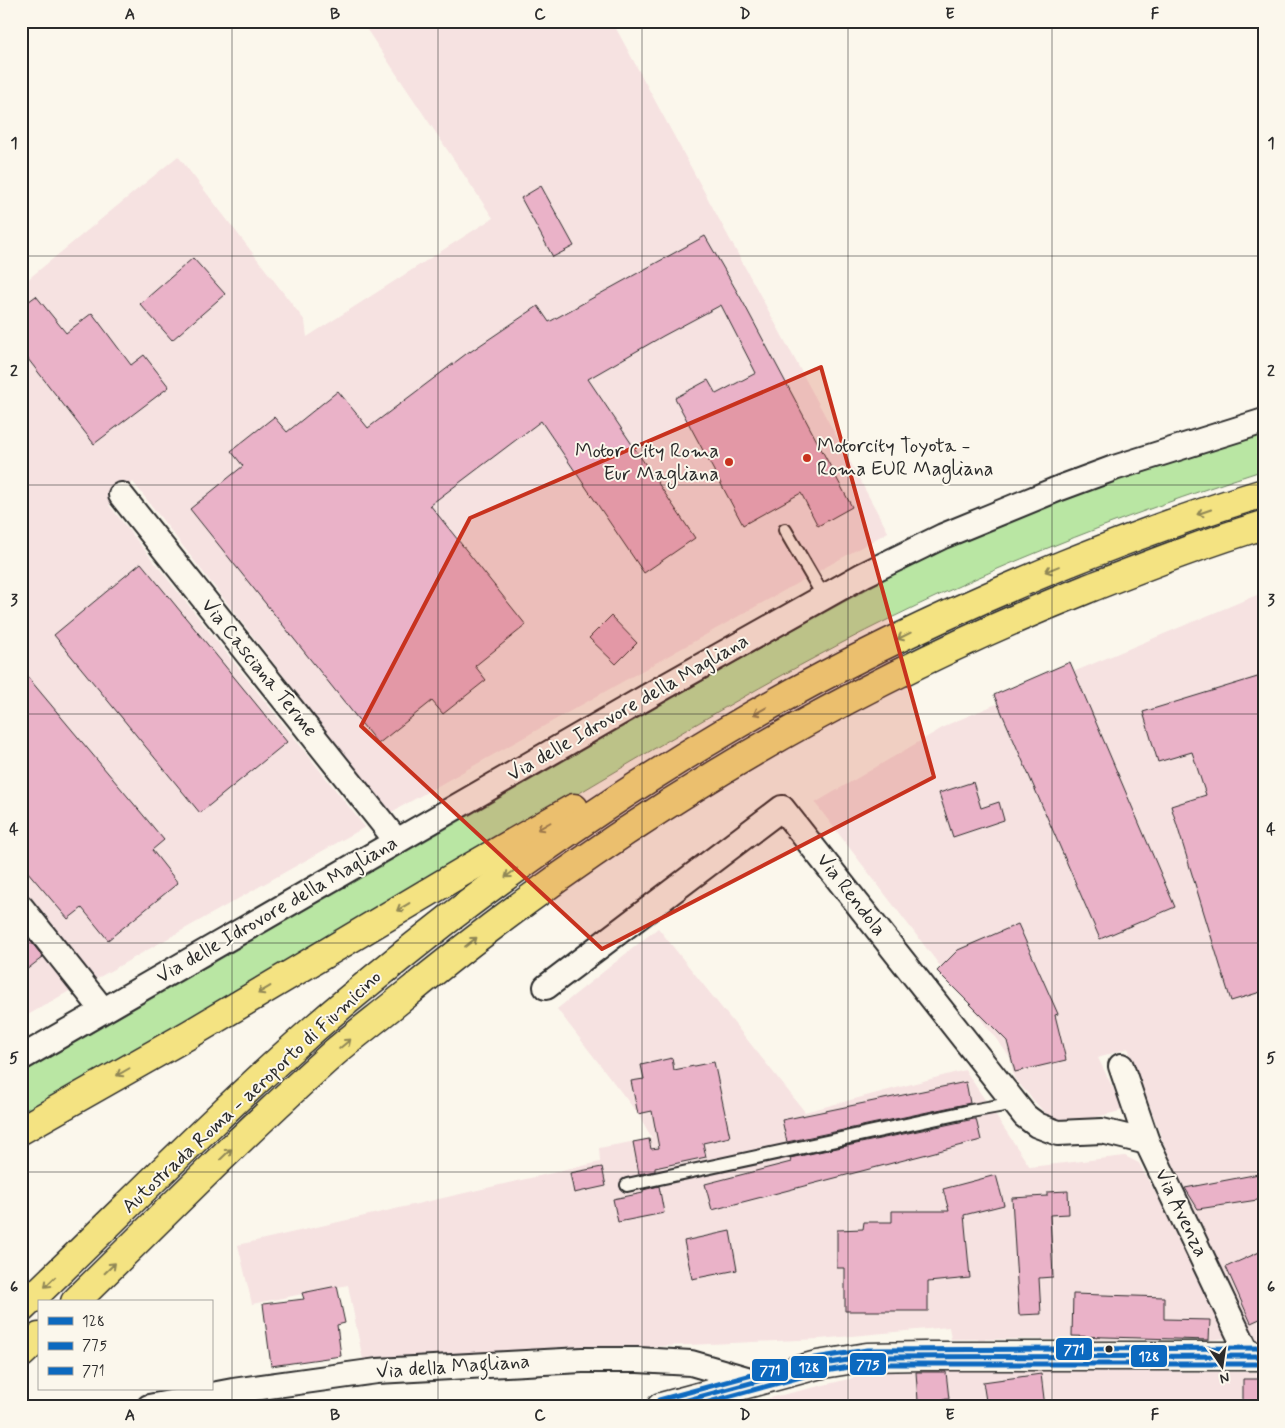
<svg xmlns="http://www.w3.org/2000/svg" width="1285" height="1428" viewBox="0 0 1285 1428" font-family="Mynerve,sans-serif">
<rect width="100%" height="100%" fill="#fbf7ec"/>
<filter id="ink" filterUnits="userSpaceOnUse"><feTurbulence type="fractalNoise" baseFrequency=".02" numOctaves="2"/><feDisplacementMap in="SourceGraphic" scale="10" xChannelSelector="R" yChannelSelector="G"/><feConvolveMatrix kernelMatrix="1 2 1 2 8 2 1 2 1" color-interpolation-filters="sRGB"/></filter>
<g filter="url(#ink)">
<g fill="#f6e2e1">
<polygon points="361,21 612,21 888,532 390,813 133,482 109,505 365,827 96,979 21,889 21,285 178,156 305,321 307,337 493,218"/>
<polygon points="1264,592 1264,1341 1256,1341 1165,1147 1128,1048 1098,1058 1124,1110 1057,1127 1014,1078 1010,1057 815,803 949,724"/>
<polygon points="21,926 71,990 21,1019"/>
<polygon points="658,928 805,1112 965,1070 1030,1167 1125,1156 1139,1163 1234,1337 1209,1340 951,1339 949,1327 819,1339 363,1360 348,1285 252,1304 238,1245 600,1162 599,1148 652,1138 638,1114 557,1009"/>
<polygon points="946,1367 1085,1371 1264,1372 1264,1407 732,1407 882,1371"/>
</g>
<path fill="#b9e6a3" stroke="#728867" d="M1264,432V470C1118,517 975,573 840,644C732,701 627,765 522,827C355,924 188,1021 21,1117V1074L732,664L914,563L973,536L1061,499L1208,449Z"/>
<g fill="#eab2c8" stroke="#2b2b2b">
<polygon points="541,186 574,246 553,257 521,198"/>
<polygon points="705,236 743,302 852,507 818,526 801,493 743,525 675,398 708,380 716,394 756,373 721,305 663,336 588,379 695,538 644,573 541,421 430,505 526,625 475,666 486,680 443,714 432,701 378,744 190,509 243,466 231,451 274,417 287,432 338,391 368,428 470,351 470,352 538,306 549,322"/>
<polygon points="193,258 225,294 172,340 140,304"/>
<polygon points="36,296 66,333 92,313 131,365 144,355 169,387 94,444 21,350 21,307"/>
<polygon points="141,563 287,742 200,813 54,635"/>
<polygon points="611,616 637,643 616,664 589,638"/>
<polygon points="1070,662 1175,907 1100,939 994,695"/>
<polygon points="21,669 164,840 152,850 178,883 108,940 82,908 68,919 21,864"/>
<polygon points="1264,675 1264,991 1231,1001 1171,806 1206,795 1192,752 1158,762 1143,712"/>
<polygon points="973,782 981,808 999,802 1004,820 953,837 939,793"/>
<polygon points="1018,924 1058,1014 1055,1015 1066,1060 1015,1072 1007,1041 937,971 958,950"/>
<polygon points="21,929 43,957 21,974"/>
<polygon points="672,1058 674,1070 714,1062 730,1137 703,1143 706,1157 655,1168 655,1171 639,1174 633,1142 649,1139 651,1149 659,1148 652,1111 638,1114 631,1081 644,1079 641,1065"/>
<polygon points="966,1082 970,1103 787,1142 782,1120"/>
<polygon points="974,1119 976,1119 981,1140 712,1210 705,1184 791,1162 790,1158"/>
<polygon points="602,1167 606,1186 574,1193 570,1173"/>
<polygon points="1264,1173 1264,1199 1198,1209 1185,1188"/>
<polygon points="996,1175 1004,1205 964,1215 970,1278 928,1282 928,1311 845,1311 845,1268 837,1268 837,1230 863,1229 864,1222 892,1222 892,1211 949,1211 943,1189"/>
<polygon points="659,1186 664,1213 618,1222 613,1199 643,1193 643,1190"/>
<polygon points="1068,1191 1069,1214 1050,1215 1053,1277 1039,1278 1041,1314 1019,1315 1012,1198 1047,1196 1047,1192"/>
<polygon points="730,1231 737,1270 692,1279 684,1241"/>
<polygon points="1264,1250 1264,1317 1251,1323 1226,1267"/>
<polygon points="337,1286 345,1323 337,1325 341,1356 271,1366 263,1304 304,1299 302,1293"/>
<polygon points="1073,1294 1164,1297 1164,1319 1210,1320 1209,1340 1072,1336"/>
<polygon points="916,1372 946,1372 949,1399 918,1401"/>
<polygon points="1041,1374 1045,1407 987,1407 983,1382"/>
<polygon points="1243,1379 1264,1379 1264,1400 1243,1401"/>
</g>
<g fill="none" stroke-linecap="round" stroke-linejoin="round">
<g stroke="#2b2b2b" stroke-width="16">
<g id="service">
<polyline points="785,530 824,597"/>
<polyline points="627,1185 966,1112 1015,1103"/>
</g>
</g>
<g stroke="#2b2b2b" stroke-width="28">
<g id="minor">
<polyline points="121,495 396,840"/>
<polyline points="21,907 103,1010"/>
<polyline points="546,987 782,808 1025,1116 1037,1125 1058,1133 1102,1131 1147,1142"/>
<polyline points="21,1058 664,687 863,575 943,536 1060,488 1114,468 1264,421"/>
<polyline points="1121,1066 1147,1142 1249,1356"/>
<polyline points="149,1407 233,1391 377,1371 582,1360 638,1360 691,1363 757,1382"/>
</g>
</g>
<g stroke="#2b2b2b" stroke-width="31">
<polyline id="secondary" points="661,1407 817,1365 867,1357 924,1356 1264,1356"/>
</g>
<g stroke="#2b2b2b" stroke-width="31">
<g id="motorway">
<polyline points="21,1130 190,1034 464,871 574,808"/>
<path d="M75,1302C161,1218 245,1132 335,1052C355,1035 376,1019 397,1002C604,830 837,689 1087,589C1146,566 1204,543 1264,525"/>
<path d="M21,1309C119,1215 214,1117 316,1027C360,989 405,953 451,917C539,850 631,787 726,731C834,666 948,612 1065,564C1130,538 1196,513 1264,493"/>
<polyline points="21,1354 39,1337"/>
</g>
</g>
<use href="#service" stroke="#fbf7ec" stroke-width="12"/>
<use href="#minor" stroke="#fbf7ec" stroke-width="24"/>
<use href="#secondary" stroke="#fbf7ec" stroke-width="28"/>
<use href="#motorway" stroke="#f4e382" stroke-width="28"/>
<g stroke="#fbf7ec" stroke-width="9">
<polyline id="bus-1" points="662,1407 817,1365 867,1357 1264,1356"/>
</g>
<g stroke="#fbf7ec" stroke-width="9">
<polyline id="bus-2" points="691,1407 819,1372 868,1364 1264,1364"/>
</g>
<g stroke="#fbf7ec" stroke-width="9">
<polyline id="bus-3" points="659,1400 815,1358 867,1350 1264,1348"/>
</g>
<use href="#bus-1" stroke="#0c69bf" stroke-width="5"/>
<use href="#bus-2" stroke="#0c69bf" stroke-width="5"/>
<use href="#bus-3" stroke="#0c69bf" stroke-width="5"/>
</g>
<defs><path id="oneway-shaft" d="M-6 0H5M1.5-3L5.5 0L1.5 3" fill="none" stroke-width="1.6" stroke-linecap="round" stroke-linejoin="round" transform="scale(1.25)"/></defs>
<g stroke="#908756">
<use href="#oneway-shaft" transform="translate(1204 512) rotate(161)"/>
<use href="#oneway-shaft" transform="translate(1052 569) rotate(158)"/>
<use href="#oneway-shaft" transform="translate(904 636) rotate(154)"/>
<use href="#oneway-shaft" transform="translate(760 711) rotate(151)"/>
<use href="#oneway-shaft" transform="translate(544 826) rotate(150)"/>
<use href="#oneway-shaft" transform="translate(511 873) rotate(143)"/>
<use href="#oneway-shaft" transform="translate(403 907) rotate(149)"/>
<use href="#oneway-shaft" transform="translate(471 942) rotate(-38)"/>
<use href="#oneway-shaft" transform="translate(264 990) rotate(149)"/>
<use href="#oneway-shaft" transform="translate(345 1044) rotate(-40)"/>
<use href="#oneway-shaft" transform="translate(123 1072) rotate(150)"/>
<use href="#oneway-shaft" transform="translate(226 1154) rotate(-44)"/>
<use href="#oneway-shaft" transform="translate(110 1268) rotate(-44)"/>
<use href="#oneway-shaft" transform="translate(50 1282) rotate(136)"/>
</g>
</g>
<path fill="#c8321e" fill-opacity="0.2" stroke="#c8321e" stroke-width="4" stroke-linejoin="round" d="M821,367L934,777L602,949L361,726L470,518Z"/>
<path fill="none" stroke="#2b2b2b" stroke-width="1" stroke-opacity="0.55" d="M232,21V1407M438,21V1407M642,21V1407M848,21V1407M1052,21V1407M21,256H1264M21,485H1264M21,714H1264M21,943H1264M21,1172H1264"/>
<g fill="#c8321e" stroke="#fbf7ec" stroke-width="2">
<circle cx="807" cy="458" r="5"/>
<circle cx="729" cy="462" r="5"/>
</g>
<circle fill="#2b2b2b" stroke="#fbf7ec" stroke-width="2" cx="1109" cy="1349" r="4.5"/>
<g text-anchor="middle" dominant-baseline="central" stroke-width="4" stroke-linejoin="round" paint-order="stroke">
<g font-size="20" fill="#2b2b2b" stroke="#fbf7ec" text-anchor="start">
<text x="817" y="446">Motorcity Toyota -<tspan x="817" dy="23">Roma EUR Magliana</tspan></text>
<text x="719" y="451" text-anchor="end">Motor City Roma<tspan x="719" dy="23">Eur Magliana</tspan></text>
</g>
<g font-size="20" fill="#2b2b2b" stroke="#fbf7ec">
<text transform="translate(259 668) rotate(51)">Via Casciana Terme</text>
<text transform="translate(628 708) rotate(-30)">Via delle Idrovore della Magliana</text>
<text transform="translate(851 895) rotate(52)">Via Rendola</text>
<text transform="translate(277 910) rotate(-30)">Via delle Idrovore della Magliana</text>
<text transform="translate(252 1092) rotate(-43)">Autostrada Roma - aeroporto di Fiumicino</text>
<text transform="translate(1181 1213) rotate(64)">Via Avenza</text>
<text transform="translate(453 1367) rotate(-4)">Via della Magliana</text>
</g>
</g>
<g stroke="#fbf7ec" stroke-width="2">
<rect x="1055" y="1337" width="38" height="24" rx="5" fill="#0c69bf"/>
<rect x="1130" y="1344" width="38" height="24" rx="5" fill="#0c69bf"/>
<rect x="849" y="1352" width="38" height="24" rx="5" fill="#0c69bf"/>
<rect x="790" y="1355" width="38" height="24" rx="5" fill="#0c69bf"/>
<rect x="751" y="1358" width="38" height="24" rx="5" fill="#0c69bf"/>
</g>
<g font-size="14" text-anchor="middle" font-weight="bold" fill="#fff">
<text x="1074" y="1354">771</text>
<text x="1149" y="1361">128</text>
<text x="868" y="1369">775</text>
<text x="809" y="1372">128</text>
<text x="770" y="1375">771</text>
</g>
<rect width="1285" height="1428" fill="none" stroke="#fbf7ec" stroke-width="55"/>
<rect x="38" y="1300" width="175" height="90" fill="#fbf7ec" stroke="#a8a59f"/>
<rect x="48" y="1317" width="25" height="8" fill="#0c69bf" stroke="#a8a59f"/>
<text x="82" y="1326" font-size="15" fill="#2b2b2b">128</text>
<rect x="48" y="1342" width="25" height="8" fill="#0c69bf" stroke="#a8a59f"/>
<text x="82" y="1350" font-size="15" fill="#2b2b2b">775</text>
<rect x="48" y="1367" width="25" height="8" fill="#0c69bf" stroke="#a8a59f"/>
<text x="82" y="1376" font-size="15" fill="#2b2b2b">771</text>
<g transform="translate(1222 1366) rotate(167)" stroke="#fbf7ec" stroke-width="4" paint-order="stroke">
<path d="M0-4L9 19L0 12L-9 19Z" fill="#2b2b2b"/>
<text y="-8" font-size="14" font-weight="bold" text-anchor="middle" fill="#2b2b2b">N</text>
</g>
<rect x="28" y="28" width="1230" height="1372" fill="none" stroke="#2b2b2b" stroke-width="2"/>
<g font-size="16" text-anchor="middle" font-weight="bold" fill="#2b2b2b">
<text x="130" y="19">A</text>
<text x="335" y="19">B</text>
<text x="540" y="19">C</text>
<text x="745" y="19">D</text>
<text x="950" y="19">E</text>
<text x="1155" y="19">F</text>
<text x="14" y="148">1</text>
<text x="1271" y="148">1</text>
<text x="14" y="376">2</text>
<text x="1271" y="376">2</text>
<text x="14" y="605">3</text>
<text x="1271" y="605">3</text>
<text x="14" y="834">4</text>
<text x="1271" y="834">4</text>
<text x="14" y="1063">5</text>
<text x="1271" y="1063">5</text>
<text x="14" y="1292">6</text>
<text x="1271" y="1292">6</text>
<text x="130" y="1420">A</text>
<text x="335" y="1420">B</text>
<text x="540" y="1420">C</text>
<text x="745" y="1420">D</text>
<text x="950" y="1420">E</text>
<text x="1155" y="1420">F</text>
</g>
</svg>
